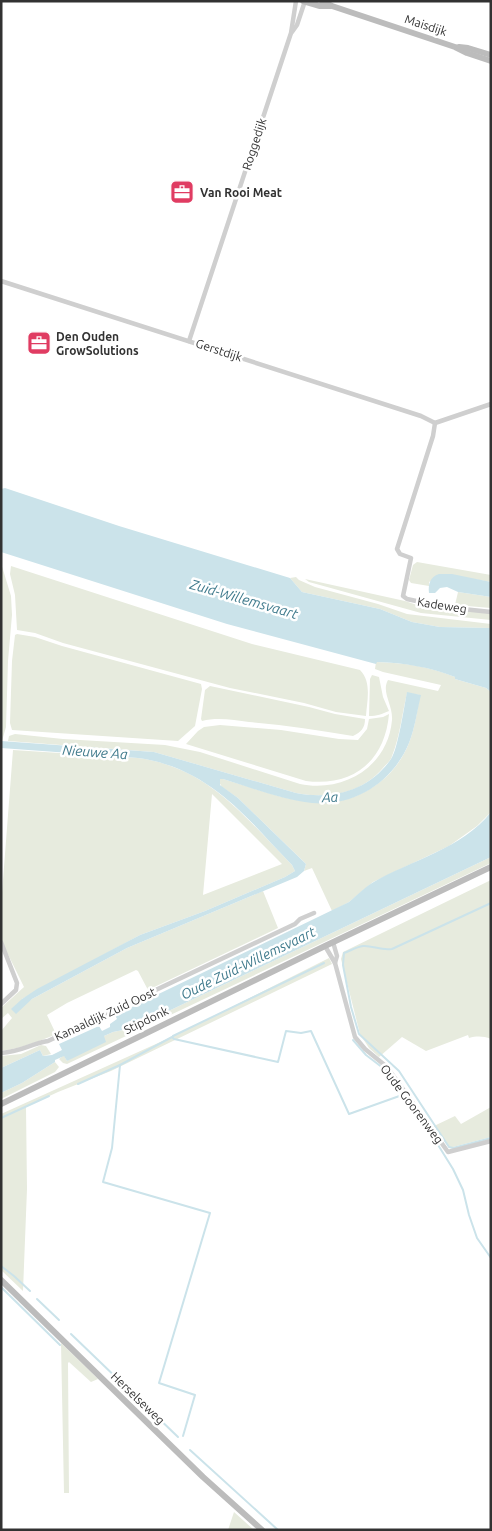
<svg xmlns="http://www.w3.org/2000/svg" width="492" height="1531" viewBox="0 0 492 1531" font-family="Ubuntu,sans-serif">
<rect width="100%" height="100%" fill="#fff"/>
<g fill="#e7ebde" fill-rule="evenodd">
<polygon points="417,562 491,575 491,582 443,574 429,582 429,586 411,583 409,580 413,565"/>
<polygon points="1,563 11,596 12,615 8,661 6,727 2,741"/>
<path d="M11,566L252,644L360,670C372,682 367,701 366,716L336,712L304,703L230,688L63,643L35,633L17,630L15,595L10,574Z"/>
<polygon points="296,577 299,580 315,587 378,604 407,614 491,624 491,628 440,627 412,622 380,609 302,592 290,578"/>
<polygon points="305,579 405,601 420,606 438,608 491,613 491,620 421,613 309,582"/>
<polygon points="458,592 491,597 491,608 455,605"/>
<polygon points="17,634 35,637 62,646 201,684 202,689 195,726 178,741 12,730 10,723 12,661 15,635"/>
<path d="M376,662C405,663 428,666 455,677V679L486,688L491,692V812L477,826L449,846L373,882L349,902L332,911L312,868L304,871L306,864L301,859L238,798L222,787L219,782L220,779H223C272,793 326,819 373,787C389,777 402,761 409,743C415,728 417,711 420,695L407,693C402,714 400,736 392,756C391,761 386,764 383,768C361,794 328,799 296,793L154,752L8,741L9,736L15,734L63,739L165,745L200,752L300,784C343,793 388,767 392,720C393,705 381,692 388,680L438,691L441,685L383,672L375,669Z"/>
<path d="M372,675L379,677L383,697L389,711C382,714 377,716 369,716L370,679Z"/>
<path d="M210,686L309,707L335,714L365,719C365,728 361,732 353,736C318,730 284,725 249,722C234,720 217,717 202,721L201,719L205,690Z"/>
<path d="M389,714C385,761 353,787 306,781L186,744L198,731L204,727L220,725L281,730L339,739L358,740L367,729L369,719L383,717Z"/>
<path d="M13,750L138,758C197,766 231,801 271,843C278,850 285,858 292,865L295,871L285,877L205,911L140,935L22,999L25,1004L32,999L127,948L263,891L278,928L148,990L138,971L136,970L67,1003L47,1015L56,1034C46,1039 11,1052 1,1050V1031L12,1018L8,1013L1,1019V1008L24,987L1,940V906ZM212,794L282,864L203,895Z"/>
<polygon points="491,857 491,863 67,1064 63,1063 59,1059 64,1055 67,1061 104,1036 113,1032 133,1028"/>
<path d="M491,880V1039C483,1036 477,1036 469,1038L468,1035L426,1051L402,1037L379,1057L369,1048L360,1034L341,959L343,952Z"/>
<polygon points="329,958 332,964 111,1071 58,1092 26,1107 27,1189 23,1291 1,1270 1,1114 178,1034"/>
<polygon points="41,1045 46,1046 51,1054 43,1056 40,1050 1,1068 1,1056 21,1054"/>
<polygon points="55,1062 59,1067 55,1072 1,1099 1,1093 22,1083"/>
<polygon points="491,1107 491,1137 449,1148 434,1126 455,1116 461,1124"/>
<polygon points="61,1343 98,1379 91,1382 69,1362 68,1363 69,1493 64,1493"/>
<polygon points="234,1512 254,1530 228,1530"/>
</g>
<g fill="#cbe3ea">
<path d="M5,488L119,526L290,578L302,592L380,609L412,622L440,627L491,628V692L486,688L455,679V677C429,667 405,663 377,662L376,664L227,624L1,552V489Z"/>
<path d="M439,574H452L491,582V597L458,592L447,587L440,588L435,593H429C428,584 430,577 439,574Z"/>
<path d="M407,692L421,695C417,711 415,728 409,743C393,782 354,807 312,803C282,800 252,788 223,779H220V785L238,798L306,864L304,871L297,877L127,948L32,999L16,1014L11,1009L22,999L37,989L140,935L205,911L285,877L295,871L292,865C285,858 278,850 271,843C233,801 196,766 138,758L1,748V741L154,752L296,793C332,800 369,791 391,759C398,749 404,707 407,692Z"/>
<path d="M491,812V857L133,1028L113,1032L104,1036L106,1042L67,1061L64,1056L55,1060V1062L22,1083L1,1093V1068L40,1050L43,1056L52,1055L62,1050L59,1044L99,1026L102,1031L110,1027V1024L117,1019L115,1015L349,902C356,896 364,888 372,883C411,860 462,849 491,812Z"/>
</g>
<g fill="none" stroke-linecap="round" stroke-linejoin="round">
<g stroke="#cbe3ea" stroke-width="2">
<path d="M491,903L392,949C381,951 372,945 363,946C356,947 350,951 344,953L343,965L351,1007L359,1034L399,1071L449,1147L453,1148L491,1138"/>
<polyline points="173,1036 324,963"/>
<polyline points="353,1040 366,1055 383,1068 396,1084"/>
<polyline points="120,1065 112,1148 103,1182 210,1213 159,1383 195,1395 183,1436"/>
<polyline points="78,1084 120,1065 172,1037 174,1039 278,1062 286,1031 301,1033 311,1031 349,1114 405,1094"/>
<polyline points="420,1116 453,1169 463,1190 469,1215 477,1238 491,1258"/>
<polyline points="1,1118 49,1096"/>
<polyline points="1,1266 14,1276 30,1291"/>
<polyline points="1,1287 60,1345"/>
<polyline points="37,1299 59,1320"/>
<polyline points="71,1334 178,1437"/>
<polyline points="190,1450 278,1530"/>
</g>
<g stroke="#cfcfcf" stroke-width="4.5">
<polyline points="292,32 297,25 305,1"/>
<polyline points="1,281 421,416 435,423 491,404"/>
<polyline points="189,341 291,33 296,1"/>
<polyline points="435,423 433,436 397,549 400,554 411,558 403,596 407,599 444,607 491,612"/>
<polyline points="1,942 17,983 16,990 1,1004"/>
<polyline points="333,942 337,956 335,963"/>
<polyline points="325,946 335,963 355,1037 365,1049 387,1067 448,1152 491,1141"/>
<path d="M1,1053C21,1052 30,1044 48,1041L295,924L300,919L314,913"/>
</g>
<g stroke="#bcbcbc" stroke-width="6">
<polyline points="303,1 320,6 331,6"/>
<polyline points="322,1 332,6 455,47 467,53 491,61"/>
<polyline points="459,47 468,48 491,55"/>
<polyline points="1,1104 325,946 491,867"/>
<polyline points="1,1280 203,1477 262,1530"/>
</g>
</g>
<defs>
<g id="office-square" transform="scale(1.25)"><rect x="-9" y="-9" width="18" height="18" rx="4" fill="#e03c62" stroke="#fff"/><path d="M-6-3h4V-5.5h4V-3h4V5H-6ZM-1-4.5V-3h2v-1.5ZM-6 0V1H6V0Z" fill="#fff"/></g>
</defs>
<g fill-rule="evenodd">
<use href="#office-square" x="182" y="192"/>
<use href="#office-square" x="39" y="343"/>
</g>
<g text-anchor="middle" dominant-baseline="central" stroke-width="5" stroke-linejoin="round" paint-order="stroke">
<g font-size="12" fill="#323232" stroke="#fff">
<text transform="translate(426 25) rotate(18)">Maisdijk</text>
<text transform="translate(254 144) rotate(-72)">Roggedijk</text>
<text transform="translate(219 350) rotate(18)">Gerstdijk</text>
<text transform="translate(442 605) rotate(9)">Kadeweg</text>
<text transform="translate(105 1014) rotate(-25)">Kanaaldijk Zuid Oost</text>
<text transform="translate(146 1020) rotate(-26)">Stipdonk</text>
<text transform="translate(412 1104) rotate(53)">Oude Goorenweg</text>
<text transform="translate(138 1398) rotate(44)">Herselseweg</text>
</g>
<g font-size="12" font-weight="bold" fill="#323232" stroke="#fff" text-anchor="start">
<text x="200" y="192">Van Rooi Meat</text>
<text x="56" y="336">Den Ouden<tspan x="56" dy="14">GrowSolutions</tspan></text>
</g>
<g font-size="14" font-style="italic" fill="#3f7a8c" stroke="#fff">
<text transform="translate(244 599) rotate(16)">Zuid-Willemsvaart</text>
<text transform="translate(95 752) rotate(4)">Nieuwe Aa</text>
<text transform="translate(330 797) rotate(-2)">Aa</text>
<text transform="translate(248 963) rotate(-26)">Oude Zuid-Willemsvaart</text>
</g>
</g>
<rect width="492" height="1531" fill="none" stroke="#323232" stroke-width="5"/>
</svg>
